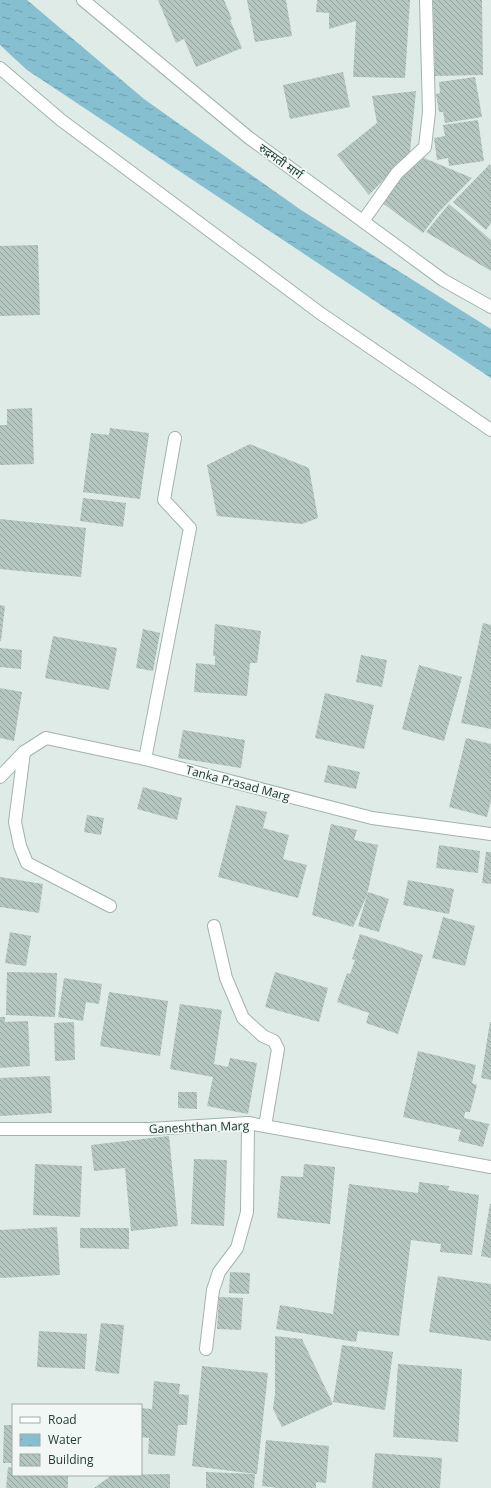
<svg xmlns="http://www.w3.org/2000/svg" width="491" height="1488" viewBox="0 0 491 1488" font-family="'Open Sans','Noto Sans Devanagari',sans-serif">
<defs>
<pattern id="water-ripples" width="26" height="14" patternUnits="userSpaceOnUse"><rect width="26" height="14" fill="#86bfd0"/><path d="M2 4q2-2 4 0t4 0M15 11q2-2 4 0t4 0" fill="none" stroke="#6d9caa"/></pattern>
<pattern id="building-back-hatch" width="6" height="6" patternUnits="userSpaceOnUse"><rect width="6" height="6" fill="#b5c5bf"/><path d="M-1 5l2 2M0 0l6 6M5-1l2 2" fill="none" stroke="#93a19c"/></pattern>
</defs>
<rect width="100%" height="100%" fill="#dfebe6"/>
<polygon fill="url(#water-ripples)" points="0,0 27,0 144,99 301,210 491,329 491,378 27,70 0,45"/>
<g fill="url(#building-back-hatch)">
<polygon points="158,0 224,0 232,19 230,20 242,48 196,67 184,39 176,43"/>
<polygon points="247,0 286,0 292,36 255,42"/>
<polygon points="317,0 410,0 405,78 353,77 356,21 329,29 329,13 316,12"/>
<polygon points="433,0 482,0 483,75 435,76"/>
<polygon points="343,72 350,107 290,119 283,85"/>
<polygon points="475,77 482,117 445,123 443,112 439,112 436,94 440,93 439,82"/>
<polygon points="416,91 410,152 369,195 337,155 377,123 372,96"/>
<polygon points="478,120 484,161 449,166 448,158 437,160 434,138 445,136 443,125"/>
<polygon points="424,158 472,178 439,212 423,233 381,202 396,181"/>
<polygon points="490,164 491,169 491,223 486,230 453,202"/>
<polygon points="449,204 491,240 491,271 426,232"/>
<polygon points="38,245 40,315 0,316 0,246"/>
<polygon points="32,408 34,464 0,465 0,425 7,425 7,409"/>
<polygon points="110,428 149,433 140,499 83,492 91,433 109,435"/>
<polygon points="250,444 309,468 318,518 302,524 217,516 207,465"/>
<polygon points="83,498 126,503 123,527 80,521"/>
<polygon points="0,519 86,528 81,577 0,569"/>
<polygon points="0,605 5,606 1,641 0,641"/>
<polygon points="483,623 491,625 491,729 461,723"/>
<polygon points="215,624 261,631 257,663 250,663 247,696 194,692 196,663 215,665 215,656 213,656"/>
<polygon points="143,629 160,633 153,671 136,668"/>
<polygon points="53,636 117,648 109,690 45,678"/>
<polygon points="0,648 22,650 21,669 0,667"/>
<polygon points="361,655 387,660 382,687 356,682"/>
<polygon points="419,665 462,677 444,741 402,729"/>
<polygon points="0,688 22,692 14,741 0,738"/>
<polygon points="325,693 374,705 364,749 315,738"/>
<polygon points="183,730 245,740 241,768 178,758"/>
<polygon points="466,738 491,744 491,800 487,817 449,807"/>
<polygon points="328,765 360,772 356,789 324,782"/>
<polygon points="143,787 182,798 177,820 137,809"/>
<polygon points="236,805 267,812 263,828 289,835 283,859 307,865 298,898 218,877"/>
<polygon points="87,815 104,818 101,835 84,832"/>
<polygon points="331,824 357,830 354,840 378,845 367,895 353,927 312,915"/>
<polygon points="439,845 480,851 478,873 436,868"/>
<polygon points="486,852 491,852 491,884 482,883"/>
<polygon points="0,877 43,884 39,913 0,907"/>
<polygon points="408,880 454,889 449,914 403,905"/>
<polygon points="368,892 389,899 379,932 358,926"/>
<polygon points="443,917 475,926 465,966 432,958"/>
<polygon points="10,932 31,936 26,966 5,963"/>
<polygon points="360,934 423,955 398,1034 366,1023 369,1013 337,1002 347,973 350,974 355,960 352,959"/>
<polygon points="7,972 57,973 55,1017 6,1015"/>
<polygon points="275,972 328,988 319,1022 265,1007"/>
<polygon points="64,978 102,984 99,1004 86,1002 83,1021 58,1017"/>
<polygon points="109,992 168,1001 160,1056 100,1046"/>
<polygon points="180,1004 222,1010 214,1064 228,1067 230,1058 257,1063 248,1114 207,1106 213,1077 170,1069"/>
<polygon points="0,1017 5,1017 5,1022 28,1021 30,1066 0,1068"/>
<polygon points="74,1022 75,1060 55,1061 54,1023"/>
<polygon points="490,1022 491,1022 491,1080 481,1078"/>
<polygon points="418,1051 476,1065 472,1083 477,1085 470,1112 465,1112 464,1118 489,1124 483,1147 458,1141 461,1130 403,1117"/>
<polygon points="50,1076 52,1113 0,1116 0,1078"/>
<polygon points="178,1092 197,1092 197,1109 178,1108"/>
<polygon points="169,1136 178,1226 131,1231 125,1168 94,1171 91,1145"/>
<polygon points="194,1159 227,1160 224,1226 191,1224"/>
<polygon points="35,1164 82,1166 80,1217 33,1215"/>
<polygon points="304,1164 335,1167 330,1224 277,1218 281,1176 303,1177"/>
<polygon points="419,1182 449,1186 448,1190 479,1195 472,1255 440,1252 441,1244 411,1240 399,1336 358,1331 356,1342 276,1329 280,1305 333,1314 349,1184 418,1193"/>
<polygon points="490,1204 491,1204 491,1258 481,1256"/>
<polygon points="57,1227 60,1275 0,1278 0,1230"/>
<polygon points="80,1228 129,1228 129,1249 80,1248"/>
<polygon points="230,1272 250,1273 249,1294 229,1293"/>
<polygon points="438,1276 491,1284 491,1341 429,1332"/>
<polygon points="219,1297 243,1298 241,1330 217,1329"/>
<polygon points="101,1323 124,1325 119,1374 95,1371"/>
<polygon points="39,1331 87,1334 85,1369 37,1367"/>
<polygon points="275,1336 302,1339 333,1404 282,1427 273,1409 275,1393"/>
<polygon points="342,1345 393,1352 385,1410 333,1402"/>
<polygon points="398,1364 462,1369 458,1442 393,1437"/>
<polygon points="202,1366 268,1373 257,1474 192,1466"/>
<polygon points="154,1381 180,1384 179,1394 189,1395 187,1425 178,1425 175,1456 148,1454 149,1438 141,1437 141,1408 152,1409"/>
<polygon points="4,1425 13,1425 13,1463 3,1463"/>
<polygon points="266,1440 329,1446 326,1483 316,1482 316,1488 278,1488 262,1486"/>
<polygon points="375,1453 442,1458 440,1488 372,1488"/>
<polygon points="8,1467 13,1468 13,1475 68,1475 68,1488 6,1488"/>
<polygon points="206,1472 255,1474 254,1488 206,1488"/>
<polygon points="170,1474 170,1488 94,1488 112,1475"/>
</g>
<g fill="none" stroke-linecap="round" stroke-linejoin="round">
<g stroke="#a2b3ad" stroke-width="14">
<g id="service">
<polyline points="24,752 15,822 20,846 27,863 110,906"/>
<polyline points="145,759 190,528 164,500 175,438"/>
<polyline points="214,926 226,978 243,1018 263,1036 274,1041 278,1049 265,1126"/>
<polyline points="206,1349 213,1290 219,1272 237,1248 247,1212 248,1123"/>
</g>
</g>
<g stroke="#a2b3ad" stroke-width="14">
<g id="minor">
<polyline points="363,221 397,173 425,147 429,112 426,0"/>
<polyline points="0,777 24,752 46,738 145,759 372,818 491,834"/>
<polyline points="0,1129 150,1129 248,1123 491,1167"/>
</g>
</g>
<g stroke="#a2b3ad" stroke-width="14">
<g id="tertiary">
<polyline points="83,0 248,137 443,280 491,307"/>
<polyline points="0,68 61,120 320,313 491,430"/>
</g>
</g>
<use href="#service" stroke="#fff" stroke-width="12"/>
<use href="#minor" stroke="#fff" stroke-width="12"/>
<use href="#tertiary" stroke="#fff" stroke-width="12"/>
</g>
<g text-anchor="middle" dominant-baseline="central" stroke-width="3.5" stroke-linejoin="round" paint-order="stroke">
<g font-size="12" fill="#203b35" stroke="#f0f7f4">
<text transform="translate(281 161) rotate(36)">रुद्रमती मार्ग</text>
<text transform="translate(238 783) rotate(15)">Tanka Prasad Marg</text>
<text transform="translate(199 1127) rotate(-2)">Ganeshthan Marg</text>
</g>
</g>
<rect x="12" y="1404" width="130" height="72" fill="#f0f7f4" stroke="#9daca8"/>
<rect x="20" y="1417" width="20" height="6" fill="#ffffff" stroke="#9daca8"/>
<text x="48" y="1424" font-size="12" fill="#203b35">Road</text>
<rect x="20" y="1434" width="20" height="12" fill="url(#water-ripples)" stroke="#9daca8"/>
<text x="48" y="1444" font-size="12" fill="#203b35">Water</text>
<rect x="20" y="1454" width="20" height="12" fill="url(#building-back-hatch)" stroke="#9daca8"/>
<text x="48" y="1464" font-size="12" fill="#203b35">Building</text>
</svg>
